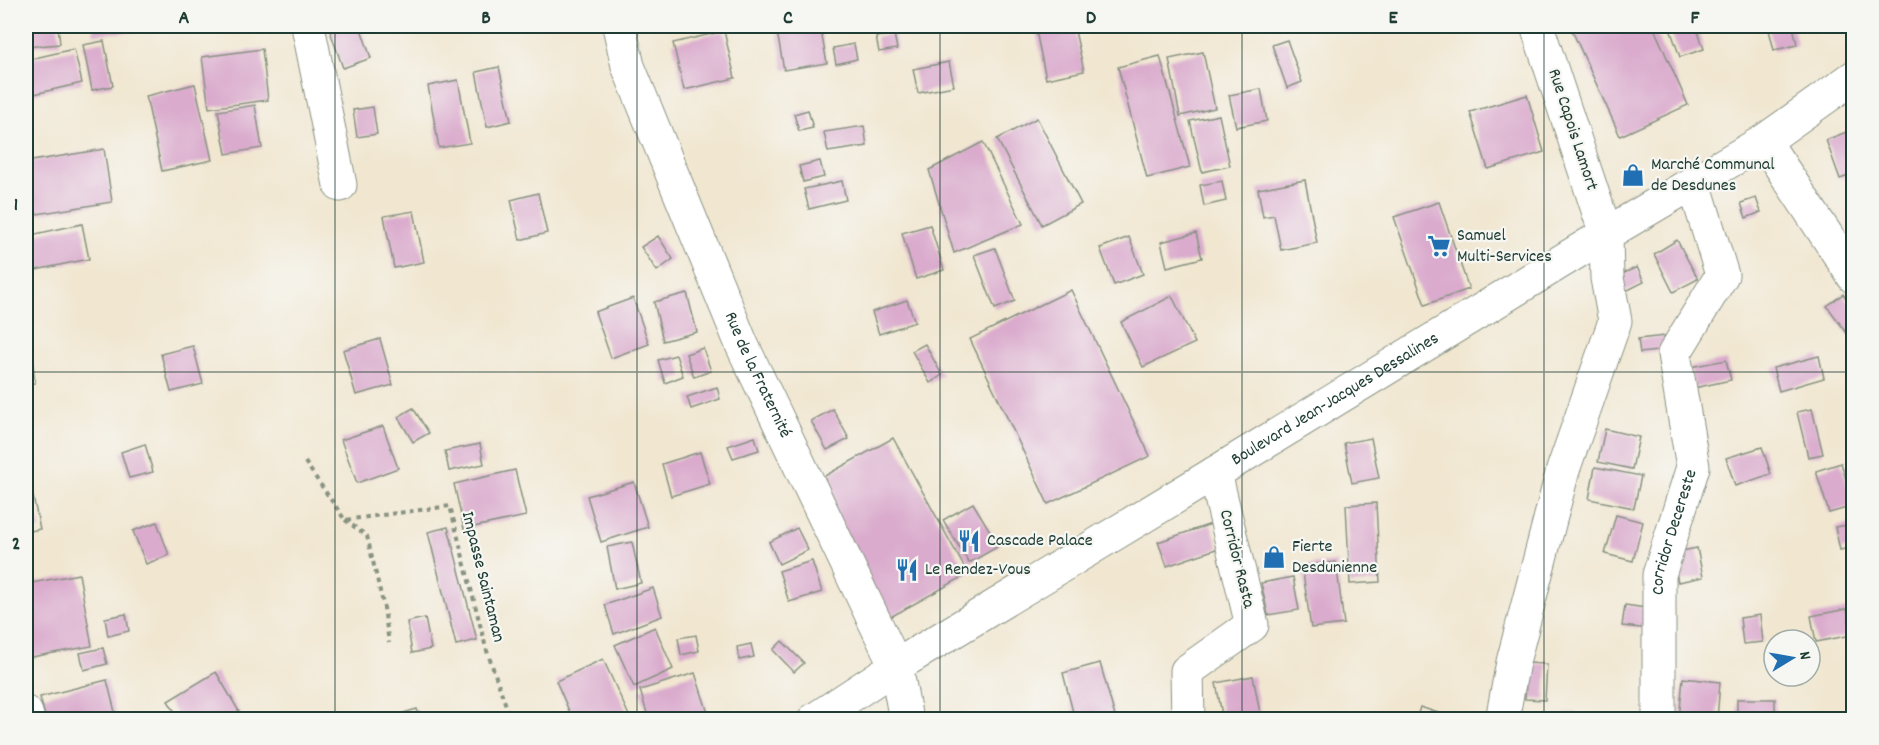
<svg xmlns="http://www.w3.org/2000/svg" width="1879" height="745" viewBox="0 0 1879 745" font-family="Dekko,sans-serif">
<rect width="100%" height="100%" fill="#f6f6f2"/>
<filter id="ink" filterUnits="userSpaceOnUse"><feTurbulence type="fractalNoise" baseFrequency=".0167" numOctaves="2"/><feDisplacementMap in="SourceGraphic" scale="12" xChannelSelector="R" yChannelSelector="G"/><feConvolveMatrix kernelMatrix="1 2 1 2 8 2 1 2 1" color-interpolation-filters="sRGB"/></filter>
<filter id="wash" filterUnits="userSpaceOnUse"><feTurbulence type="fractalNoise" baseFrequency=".008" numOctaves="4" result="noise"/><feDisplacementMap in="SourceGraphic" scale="24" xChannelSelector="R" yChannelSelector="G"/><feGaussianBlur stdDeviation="1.35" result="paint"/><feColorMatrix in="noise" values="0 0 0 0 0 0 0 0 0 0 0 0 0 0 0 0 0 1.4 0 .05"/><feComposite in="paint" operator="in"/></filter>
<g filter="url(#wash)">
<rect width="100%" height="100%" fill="#f1e7d1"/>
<g id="blocks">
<g fill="#daabcd">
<polygon points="26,26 58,26 60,44 26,47"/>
<polygon points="93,26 148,26 148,31 94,34"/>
<polygon points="346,26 360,26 371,58 343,68 330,31"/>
<polygon points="815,26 820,26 827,63 784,70 777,32"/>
<polygon points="1035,26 1074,26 1084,71 1046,79"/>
<polygon points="1570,26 1653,26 1688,105 1620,136"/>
<polygon points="1669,26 1696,26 1704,49 1680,57"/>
<polygon points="1768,26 1793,26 1797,45 1774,50"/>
<polygon points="724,31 735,78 684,90 673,43"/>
<polygon points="894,34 897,49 879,52 876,37"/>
<polygon points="1287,40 1302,82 1287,88 1272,45"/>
<polygon points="104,41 113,86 92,90 83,45"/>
<polygon points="854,44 857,59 836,64 833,48"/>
<polygon points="74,49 82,83 34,94 26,60"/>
<polygon points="262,49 268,100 209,108 202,57"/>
<polygon points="1203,52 1215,108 1180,116 1169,59"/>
<polygon points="1160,56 1190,167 1147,178 1118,67"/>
<polygon points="949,62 954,86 918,93 913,69"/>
<polygon points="499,67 511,121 487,127 476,72"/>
<polygon points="458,80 470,143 439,148 428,86"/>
<polygon points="195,84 212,160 162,171 146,96"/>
<polygon points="1261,89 1267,121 1236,127 1229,95"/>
<polygon points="1527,95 1544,152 1488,169 1470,112"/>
<polygon points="255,105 262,148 226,154 218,111"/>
<polygon points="373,107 377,134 357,137 353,110"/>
<polygon points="808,110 813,128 799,131 794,114"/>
<polygon points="1219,115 1230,166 1202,172 1190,121"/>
<polygon points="1037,118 1081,204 1042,225 997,139"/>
<polygon points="864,126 867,146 828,152 824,132"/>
<polygon points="1849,131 1854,143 1854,174 1840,179 1826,140"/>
<polygon points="983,142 1023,224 954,253 929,170"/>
<polygon points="104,149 112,202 31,215 26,185 26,162"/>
<polygon points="820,161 824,177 803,182 799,166"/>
<polygon points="1305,180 1317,243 1281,250 1274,215 1263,217 1258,189"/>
<polygon points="842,181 846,200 809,209 804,189"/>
<polygon points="1222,181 1226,201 1204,206 1200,185"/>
<polygon points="538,193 547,233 520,240 511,200"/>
<polygon points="1756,198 1761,212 1746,218 1741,203"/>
<polygon points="1439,202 1469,289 1425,305 1394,217"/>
<polygon points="414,211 424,262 394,268 384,216"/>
<polygon points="82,224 89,259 26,272 26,236"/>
<polygon points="930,225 944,270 916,279 902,233"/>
<polygon points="1196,233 1202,258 1167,267 1161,242"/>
<polygon points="658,236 673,259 657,271 641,247"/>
<polygon points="1129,237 1143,274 1114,285 1100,248"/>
<polygon points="1677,240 1698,279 1673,292 1654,254"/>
<polygon points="995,248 1015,301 995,309 974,255"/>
<polygon points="1637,267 1644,282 1620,294 1612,279"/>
<polygon points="1071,290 1150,456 1048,504 970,339"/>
<polygon points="687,293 697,332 663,341 654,302"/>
<polygon points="1843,294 1854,309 1854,333 1849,336 1827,306"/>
<polygon points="1172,296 1195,343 1143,367 1121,322"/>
<polygon points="633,298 649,344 611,358 595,312"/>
<polygon points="907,300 915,322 879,334 872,312"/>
<polygon points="26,329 29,329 35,383 26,384"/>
<polygon points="1665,336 1666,350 1640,353 1638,339"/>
<polygon points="380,339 393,385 356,395 343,350"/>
<polygon points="925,344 942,375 930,383 912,351"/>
<polygon points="193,346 203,384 171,392 161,354"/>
<polygon points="703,348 711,371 694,377 686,354"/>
<polygon points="676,355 683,376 665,383 658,360"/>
<polygon points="1819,356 1824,378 1779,391 1773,368"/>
<polygon points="1726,360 1731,380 1694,388 1690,367"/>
<polygon points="717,387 720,399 691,409 687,397"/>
<polygon points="413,408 429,433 413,442 398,417"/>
<polygon points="833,409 849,439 827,450 811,421"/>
<polygon points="1812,409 1823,454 1808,457 1797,412"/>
<polygon points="383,426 398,468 357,483 341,440"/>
<polygon points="1605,429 1639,437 1632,469 1598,462"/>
<polygon points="755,437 759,450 733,458 728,446"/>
<polygon points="893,438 968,574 887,619 812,483"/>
<polygon points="1371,438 1379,478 1352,483 1344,443"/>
<polygon points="145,444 153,472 129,478 121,452"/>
<polygon points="480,444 484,464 449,471 445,451"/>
<polygon points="1762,447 1771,474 1735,486 1726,458"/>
<polygon points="700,452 710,484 671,496 662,464"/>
<polygon points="1841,463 1854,506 1829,513 1816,471"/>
<polygon points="1595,467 1641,476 1634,508 1589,499"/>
<polygon points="515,470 526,516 464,529 454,484"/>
<polygon points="634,482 648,527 601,542 587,496"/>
<polygon points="31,487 40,529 26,532 26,489"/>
<polygon points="973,503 999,546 969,563 943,520"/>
<polygon points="1376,503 1380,582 1350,584 1346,505"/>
<polygon points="1616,515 1643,522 1633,561 1605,554"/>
<polygon points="157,522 169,555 146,564 133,531"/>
<polygon points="1211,524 1219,548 1167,566 1158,542"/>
<polygon points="1854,524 1854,547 1840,550 1835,527"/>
<polygon points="448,527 477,640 456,645 428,532"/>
<polygon points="797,528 808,550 779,564 769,542"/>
<polygon points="632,542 641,583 615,589 607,547"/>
<polygon points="1697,548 1703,577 1678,582 1672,553"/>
<polygon points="812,561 822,592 789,602 779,571"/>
<polygon points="1336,562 1344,624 1311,628 1302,566"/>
<polygon points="79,574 92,646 26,658 26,584"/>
<polygon points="1293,577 1299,610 1268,615 1261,583"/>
<polygon points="653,588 662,616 614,634 605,605"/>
<polygon points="1625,605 1653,609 1650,629 1622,626"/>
<polygon points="1847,609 1852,635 1816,642 1811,616"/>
<polygon points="126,614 129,631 108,636 105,618"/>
<polygon points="1760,615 1763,642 1743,644 1740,618"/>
<polygon points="425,618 431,649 412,653 407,622"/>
<polygon points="655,627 673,669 634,687 615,645"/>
<polygon points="696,635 699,651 681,655 678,638"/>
<polygon points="782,641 804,663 794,672 773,650"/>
<polygon points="751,644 754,657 739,660 737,647"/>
<polygon points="103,648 107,664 84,670 80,653"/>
<polygon points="603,659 631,720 573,720 556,681"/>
<polygon points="1100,663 1116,720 1075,720 1063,673"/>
<polygon points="1527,663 1547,664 1545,700 1525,699"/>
<polygon points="216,672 244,720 180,720 168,701"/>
<polygon points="695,673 709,716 698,720 649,720 640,690"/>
<polygon points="1253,676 1260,713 1223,720 1216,683"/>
<polygon points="1683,678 1720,682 1717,720 1679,720"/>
<polygon points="107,680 117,720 46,720 40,697"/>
<rect x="1737" y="699" width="38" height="21"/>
<polygon points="1420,707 1457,719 1457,720 1416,720"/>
<polygon points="417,709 420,720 397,720 396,715"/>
<polygon points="1573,712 1575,720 1548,720 1548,719"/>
</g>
</g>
</g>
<g filter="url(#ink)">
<use href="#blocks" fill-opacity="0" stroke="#889282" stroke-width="1.5"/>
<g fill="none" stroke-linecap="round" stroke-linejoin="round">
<g stroke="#889282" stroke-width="35">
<g id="minor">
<polyline points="308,26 340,185"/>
<path id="s1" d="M619,26L628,66L742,345L896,666L906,720"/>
<polyline points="1764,141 1854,277"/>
<polyline points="26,713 28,720"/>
<polyline points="1188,720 1187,671 1252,625 1215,473"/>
<polyline points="1502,720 1513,662 1563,470 1615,321 1607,278 1606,234 1537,26"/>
<path id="s2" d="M1659,720V575L1693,467L1674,354L1722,275L1694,183"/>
</g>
</g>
<g stroke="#889282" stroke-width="35">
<g id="tertiary">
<path id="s3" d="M814,720L896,666L1215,473L1606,234L1764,141L1854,77"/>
</g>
</g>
<g stroke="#889282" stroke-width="4" stroke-dasharray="4.5 4.5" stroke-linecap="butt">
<polyline points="305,462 345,520 450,506 486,648 511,720"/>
<polyline points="345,520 367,536 384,608 389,643"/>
</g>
<use href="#minor" stroke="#fff" stroke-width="33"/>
<use href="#tertiary" stroke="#fff" stroke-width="33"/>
</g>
</g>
<path fill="none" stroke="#1f3d34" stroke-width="1.5" stroke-opacity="0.55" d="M335,26V720M637,26V720M940,26V720M1242,26V720M1544,26V720M26,372H1854"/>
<defs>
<g id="shop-bare" transform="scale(1.8)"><path d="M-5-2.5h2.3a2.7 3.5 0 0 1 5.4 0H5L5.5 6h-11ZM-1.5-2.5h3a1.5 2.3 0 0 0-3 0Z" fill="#1f6fb2" stroke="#f6f6f2" stroke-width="2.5" paint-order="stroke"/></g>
<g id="supermarket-bare" transform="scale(1.8)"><path d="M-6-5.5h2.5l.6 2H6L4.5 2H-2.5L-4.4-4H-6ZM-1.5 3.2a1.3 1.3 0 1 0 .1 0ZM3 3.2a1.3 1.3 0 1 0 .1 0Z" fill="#1f6fb2" stroke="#f6f6f2" stroke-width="2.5" paint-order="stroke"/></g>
<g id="restaurant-bare" transform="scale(1.8)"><path d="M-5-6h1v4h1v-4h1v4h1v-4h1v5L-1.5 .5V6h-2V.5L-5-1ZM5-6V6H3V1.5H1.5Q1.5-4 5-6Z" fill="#1f6fb2" stroke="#f6f6f2" stroke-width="2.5" paint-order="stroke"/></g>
</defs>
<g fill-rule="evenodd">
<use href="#shop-bare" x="1633" y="175"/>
<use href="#supermarket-bare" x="1439" y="246"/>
<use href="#restaurant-bare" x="969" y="541"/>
<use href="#shop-bare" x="1274" y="557"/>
<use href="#restaurant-bare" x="907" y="570"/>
</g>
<g text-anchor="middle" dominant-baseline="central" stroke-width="4.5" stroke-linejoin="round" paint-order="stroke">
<g font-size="18" fill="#1f3d34" stroke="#f6f6f2">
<text transform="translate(1572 130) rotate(72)">Rue Capois Lamort</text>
<text stroke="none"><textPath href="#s1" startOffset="376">Rue de la Fraternité</textPath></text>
<text stroke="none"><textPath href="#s3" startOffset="612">Boulevard Jean-Jacques Dessalines</textPath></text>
<text stroke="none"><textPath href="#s2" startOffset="190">Corridor Decereste</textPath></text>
<text transform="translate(1236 559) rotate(76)">Corridor Rasta</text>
<text transform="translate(482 577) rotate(76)">Impasse Saintaman</text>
</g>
<g font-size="18" fill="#1f3d34" stroke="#f6f6f2" text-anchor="start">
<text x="1651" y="165">Marché Communal<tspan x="1651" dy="21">de Desdunes</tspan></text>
<text x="1457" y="236">Samuel<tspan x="1457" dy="21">Multi-Services</tspan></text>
<text x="987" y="541">Cascade Palace</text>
<text x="1292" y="547">Fierte<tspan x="1292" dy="21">Desdunienne</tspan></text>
<text x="925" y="570">Le Rendez-Vous</text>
</g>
</g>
<rect width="1879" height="745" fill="none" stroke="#f6f6f2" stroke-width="66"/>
<g transform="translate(1792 658) rotate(79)"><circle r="28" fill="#f6f6f2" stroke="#a0aca6" stroke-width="1.5"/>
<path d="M0-4.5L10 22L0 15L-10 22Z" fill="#1f6fb2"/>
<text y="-9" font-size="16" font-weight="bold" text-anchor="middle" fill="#1f3d34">N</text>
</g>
<rect x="33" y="33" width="1813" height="679" fill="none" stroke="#1f3d34" stroke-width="2"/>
<g font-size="20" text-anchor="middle" font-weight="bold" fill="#1f3d34">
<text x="184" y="23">A</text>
<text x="486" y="23">B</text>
<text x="788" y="23">C</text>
<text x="1091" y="23">D</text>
<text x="1393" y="23">E</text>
<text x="1695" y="23">F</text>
<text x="16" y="210">1</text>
<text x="16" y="549">2</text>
</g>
</svg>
